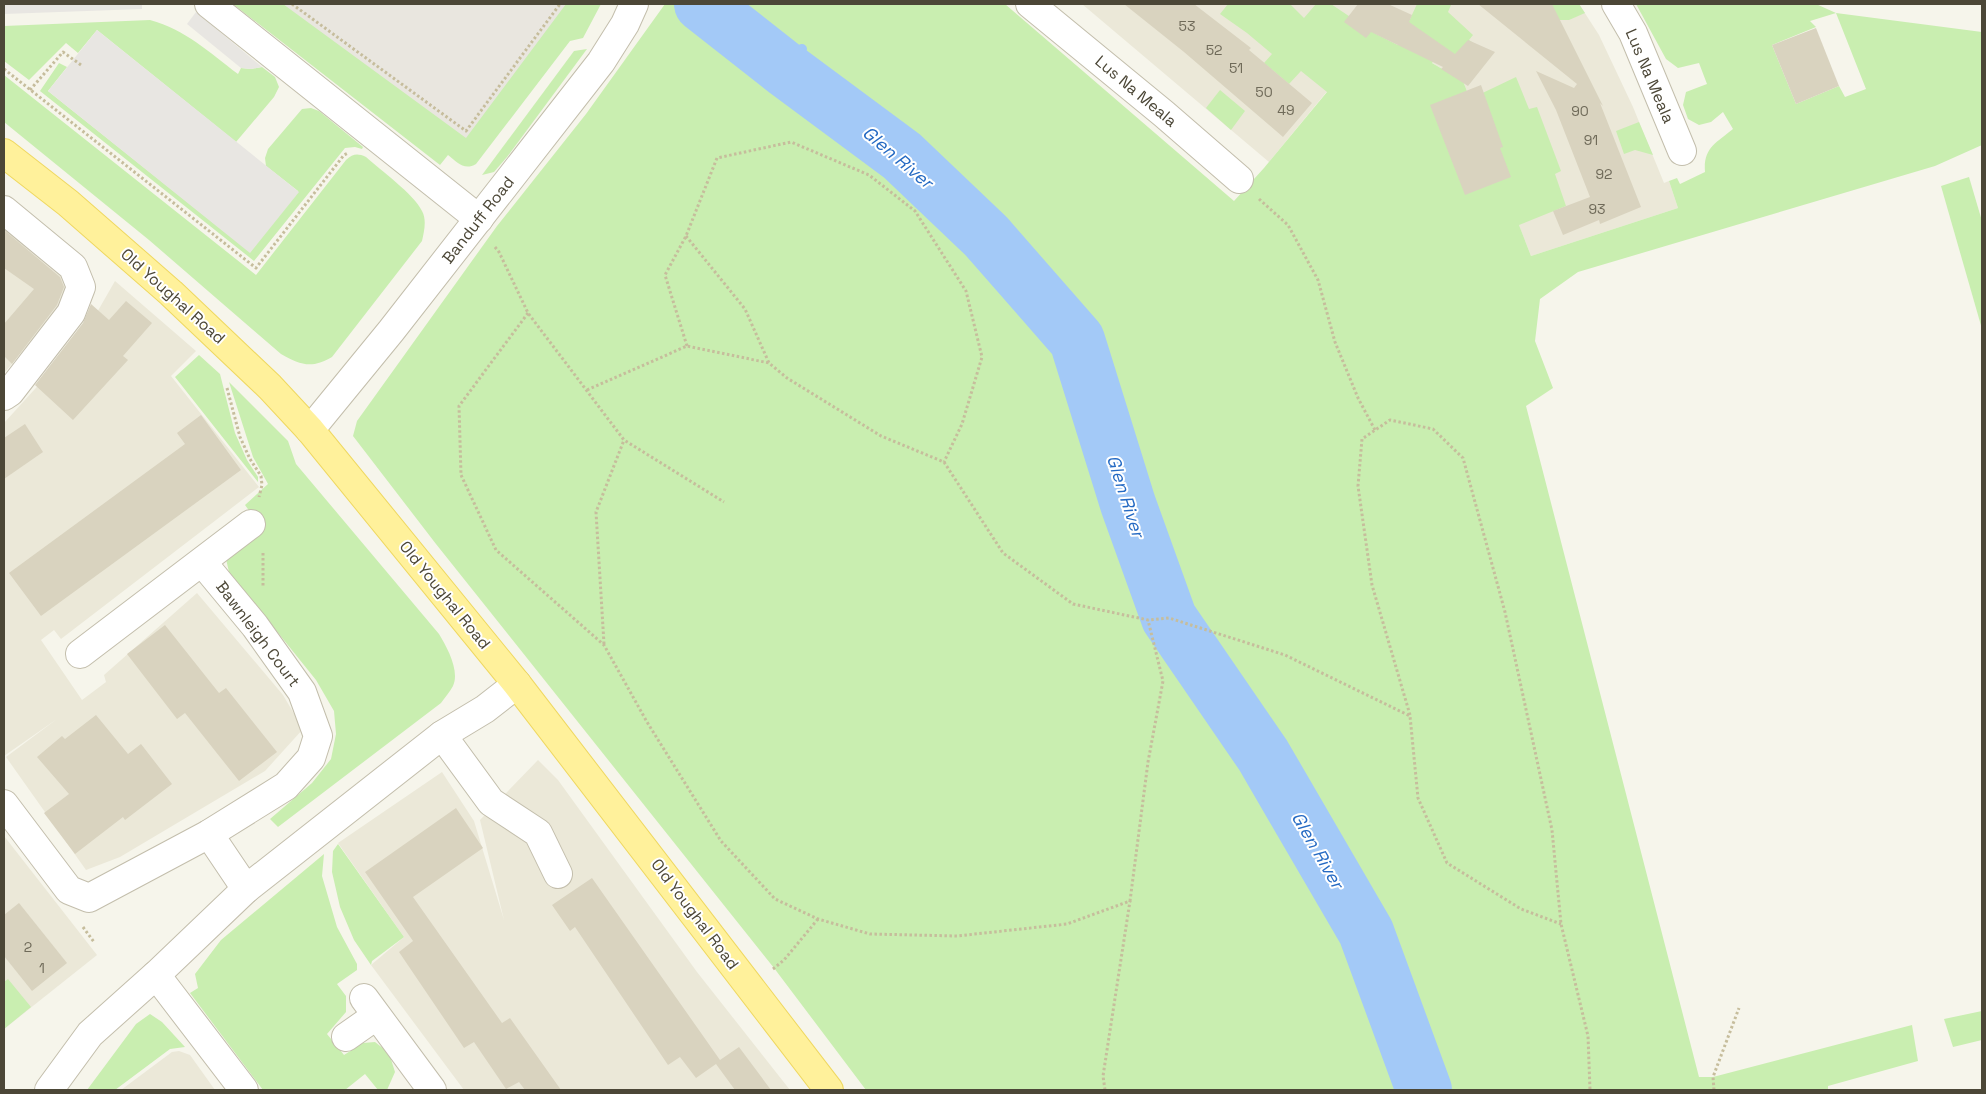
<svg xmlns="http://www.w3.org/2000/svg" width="1986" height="1094" viewBox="0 0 1986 1094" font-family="'Space Grotesk',sans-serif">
<rect width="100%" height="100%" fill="#f6f5eb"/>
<g fill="#ebe8d8">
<polygon points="1082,4 1579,4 1599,35 1633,107 1664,183 1669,181 1678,208 1531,256 1463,81 1410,50 1374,34 1269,162"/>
<polygon points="4,219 60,266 75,292 4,373"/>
<polygon points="115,281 196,351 171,376 259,487 61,639 54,630 41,640 82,700 106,682 104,675 197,593 283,695 303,729 265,771 120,857 86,870 6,757 57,719 4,756 4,423 84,335"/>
<polygon points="538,760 558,780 697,972 790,1090 464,1090 371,965 404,937 338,843 442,772 474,821 504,920 480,820"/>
<polygon points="4,836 97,955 4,1029"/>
<polygon points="179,1051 190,1055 215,1090 121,1090 172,1052"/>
</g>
<polygon fill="#e9e6df" points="274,4 584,4 468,162"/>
<g fill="#c9eeb0" fill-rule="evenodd">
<path d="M233,4H283L466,138L566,4H601L583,38L570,41L476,164C464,171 457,162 448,155L440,165Z"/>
<path d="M665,4H1005L1234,201L1264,168L1327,92L1301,71L1289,84L1264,63L1272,54L1247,33L1220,14L1228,4H1290L1304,18L1316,4H1331L1374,33L1398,45L1417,4H1448L1451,5L1448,12L1473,35L1469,40L1489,54L1472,69L1443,46L1432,63L1463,81L1470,99L1516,77L1529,109L1537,107L1561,171L1555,174L1566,206L1519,225L1531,256L1678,208L1669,181L1677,178L1680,184L1705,172C1703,148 1716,143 1733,129L1723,112L1711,122L1699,125L1688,119L1683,105L1686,92L1707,84L1699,63L1678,68L1666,59L1636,4H1816L1836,13L1982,32V145L1935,166L1578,272L1540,299L1535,341L1553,388L1526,406L1699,1077H1713L1912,1025L1918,1061L1828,1086V1090H866L774,968L436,544L353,436L357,421L497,226L586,114ZM1836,13L1866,89L1845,97L1839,86L1796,104L1772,45L1816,27L1810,21Z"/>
<polygon points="1545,4 1579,4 1585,13 1569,20 1553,20"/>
<path d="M150,20C186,30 209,52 238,74L241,68L251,69L262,67L275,77L279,87L274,97L236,142L97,30L78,53L66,43L29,80L4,61V26Z"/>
<polygon points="587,49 507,157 494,172 482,175 574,51"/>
<polygon points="59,63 67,67 48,91 250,252 298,191 266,166 265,158 268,149 302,109 311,108 319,111 363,147 362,149 355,147 345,148 254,261 40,91"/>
<path d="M4,75L256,275L346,160C353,154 357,153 366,157C380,170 414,194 422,211C427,220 424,232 422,241L332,357C312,369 300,365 281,354L149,240L4,122Z"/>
<polygon points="1220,90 1245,111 1231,130 1206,108"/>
<polygon points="1639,122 1653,155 1635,150 1624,154 1616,131"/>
<polygon points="1969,177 1982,221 1982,329 1941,186"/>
<polygon points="199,355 220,374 235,433 247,460 258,477 258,482 175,377"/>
<path d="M229,382L288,441L296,464L439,634C447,647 460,671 453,686C450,692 445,697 441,703L278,827L270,819L312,783L331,759L336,734L334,711L316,680L229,572L226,559L263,530L245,505L268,484L253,457Z"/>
<polygon points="338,844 404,937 372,961 371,965 354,940 340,907 332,872 333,851"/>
<polygon points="324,854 322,876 337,927 357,964 357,970 337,984 346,996 346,1012 327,1034 344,1055 363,1043 375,1042 389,1053 395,1072 387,1090 378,1090 365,1074 345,1090 263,1090 190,993 198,988 195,974 221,940"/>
<polygon points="8,979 31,1007 4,1029 4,982"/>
<polygon points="1982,1011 1982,1040 1953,1047 1944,1019"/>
<polygon points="150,1014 162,1022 185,1047 170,1049 115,1090 87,1090 136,1024"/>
</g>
<g fill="#e8e6e2">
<polygon points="4,4 142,4 142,9 4,14"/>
<polygon points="196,12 262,67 251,69 241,68 187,24"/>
<polygon points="97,30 299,192 250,253 48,91"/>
</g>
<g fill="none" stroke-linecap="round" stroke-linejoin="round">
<polyline stroke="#a3c9f7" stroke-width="10" points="786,70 802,49"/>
<polyline stroke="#a3c9f7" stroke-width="56" points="702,4 786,70 902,156 986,236 1077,340 1128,504 1169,618 1263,755 1366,932 1424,1090"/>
</g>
<g fill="#d9d3bf">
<polygon points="1124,4 1194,4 1251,48 1249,50 1312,103 1283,137 1184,52"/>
<polygon points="1358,4 1388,4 1412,15 1409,22 1455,54 1468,40 1495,52 1468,86 1441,69 1443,67 1371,32 1366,38 1344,22"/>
<polygon points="1478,4 1552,4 1603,106 1600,103 1641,207 1600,224 1599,220 1563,235 1553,211 1590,197 1556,110 1536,71 1574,88 1577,84"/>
<polygon points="1816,28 1839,86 1796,104 1772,45"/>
<polygon points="1481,85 1503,147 1500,148 1511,177 1465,195 1430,105"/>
<polygon points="4,230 60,277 64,287 57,305 12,364 4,356 4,324 34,289 4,268"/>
<polygon points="126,301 152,323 123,356 128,360 73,420 35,385 83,323 91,304 109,320"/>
<polygon points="201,415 241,470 41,616 9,573 185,444 177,433"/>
<polygon points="25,424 43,452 4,479 4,438"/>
<polygon points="165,625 219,693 226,688 277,752 239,781 185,713 177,719 127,654"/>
<polygon points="96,715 128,754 141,744 172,784 125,820 123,817 75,854 44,813 69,794 37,757 62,736 65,739"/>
<polygon points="456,808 483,848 413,897 502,1023 510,1018 561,1090 525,1090 519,1082 506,1089 474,1042 464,1048 399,952 413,941 365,872"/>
<polygon points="592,878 720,1060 739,1047 771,1090 735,1090 716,1064 696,1078 680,1057 668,1065 575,927 570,931 552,905"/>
<polygon points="19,903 67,963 32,991 4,956 4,915"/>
</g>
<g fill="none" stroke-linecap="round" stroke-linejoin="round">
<g stroke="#c3beac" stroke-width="30">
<g id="minor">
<polyline points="209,4 479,219"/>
<polyline points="1030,4 1164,114 1239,179"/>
<polyline points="1616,4 1633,33 1682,151"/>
<polyline points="4,210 73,267 81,287 71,313 10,392 4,396"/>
<polyline points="310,430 391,331 601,62 625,24 634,4"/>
<polyline points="80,654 251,524"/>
<polyline points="442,735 491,802 538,833 558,874"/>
<polyline points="4,804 69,890 89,898 209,834 286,786 311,758 318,736 302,692 255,626 202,562"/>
<polyline points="209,834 246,889"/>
<polyline points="156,975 244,1090"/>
<polyline points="364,998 432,1090"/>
<polyline points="346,1037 376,1016"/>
<polyline points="49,1090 90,1034 156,975 246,889 442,735 485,709 517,684"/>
</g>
</g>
<g stroke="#efd860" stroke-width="30">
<polyline id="major" points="4,153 68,203 171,293 270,387 310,430 517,684 829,1090"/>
</g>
<g stroke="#c6bd9c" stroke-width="3" stroke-dasharray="2.5 2.5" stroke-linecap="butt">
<polyline points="292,4 466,131 560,4"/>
<polyline points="4,69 256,268 344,155 348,153"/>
<polyline points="30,90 63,52 81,65"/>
<polyline points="1259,199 1288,225 1318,280 1335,342 1358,398 1375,430"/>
<polyline points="686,236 745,309 769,363"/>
<polyline points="495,247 499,252 528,313 624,440 724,502"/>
<polyline points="528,313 459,406 461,475 496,550 604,645 647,722 721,841 775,899 818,919 870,934 957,936 1067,924 1130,901 1148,762 1163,681 1148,620"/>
<polyline points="687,346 665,275 686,236 717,158 791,142 869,175 915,211 966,291 982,357 962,424 944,462"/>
<polyline points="227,388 240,437 250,459 261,476 262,485 259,497"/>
<polyline points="587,390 687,346 769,363 787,378 881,436 944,462 1003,553 1073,604 1148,620 1169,618 1285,655 1410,716 1418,798 1447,863 1521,909 1561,924"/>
<polyline points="263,553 263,587"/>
<polyline points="604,644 596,512 624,440"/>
<polyline points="1410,715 1372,585 1358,486 1362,439 1390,420 1433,429 1463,458 1505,612 1552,830 1561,924 1588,1036 1590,1090"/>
<polyline points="83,927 94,942"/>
<polyline points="773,969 784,960 818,919"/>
<polyline points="1105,1090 1103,1076 1130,901"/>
<polyline points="1714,1090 1713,1077 1739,1008"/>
</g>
<use href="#minor" stroke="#fff" stroke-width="28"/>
<use href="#major" stroke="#fff19b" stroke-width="28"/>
</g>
<g text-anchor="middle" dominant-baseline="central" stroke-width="4" stroke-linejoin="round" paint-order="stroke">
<g font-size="14" fill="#6f6a59">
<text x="1187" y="26">53</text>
<text x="1214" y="50">52</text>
<text x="1236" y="68">51</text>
<text x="1264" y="92">50</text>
<text x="1286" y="110">49</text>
<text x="1580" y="111">90</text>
<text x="1591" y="140">91</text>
<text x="1604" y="174">92</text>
<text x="1597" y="209">93</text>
<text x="28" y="947">2</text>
<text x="42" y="968">1</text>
</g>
<g font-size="16" fill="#4c4737" stroke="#fff">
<text transform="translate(1650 76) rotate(67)">Lus Na Meala</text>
<text transform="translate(1136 91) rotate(40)">Lus Na Meala</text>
<text transform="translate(478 220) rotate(-52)">Banduff Road</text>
<text transform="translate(173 296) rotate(42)">Old Youghal Road</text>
<text transform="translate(445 595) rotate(51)">Old Youghal Road</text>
<text transform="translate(258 634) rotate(53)">Bawnleigh Court</text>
<text transform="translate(695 914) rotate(53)">Old Youghal Road</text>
</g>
<g font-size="18" font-style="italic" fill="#256ac3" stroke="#fff">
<text transform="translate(898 157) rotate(40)">Glen River</text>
<text transform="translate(1126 496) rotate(72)">Glen River</text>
<text transform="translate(1318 850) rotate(60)">Glen River</text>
</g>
</g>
<rect width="1986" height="1094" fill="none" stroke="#4c4737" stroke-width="10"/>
</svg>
